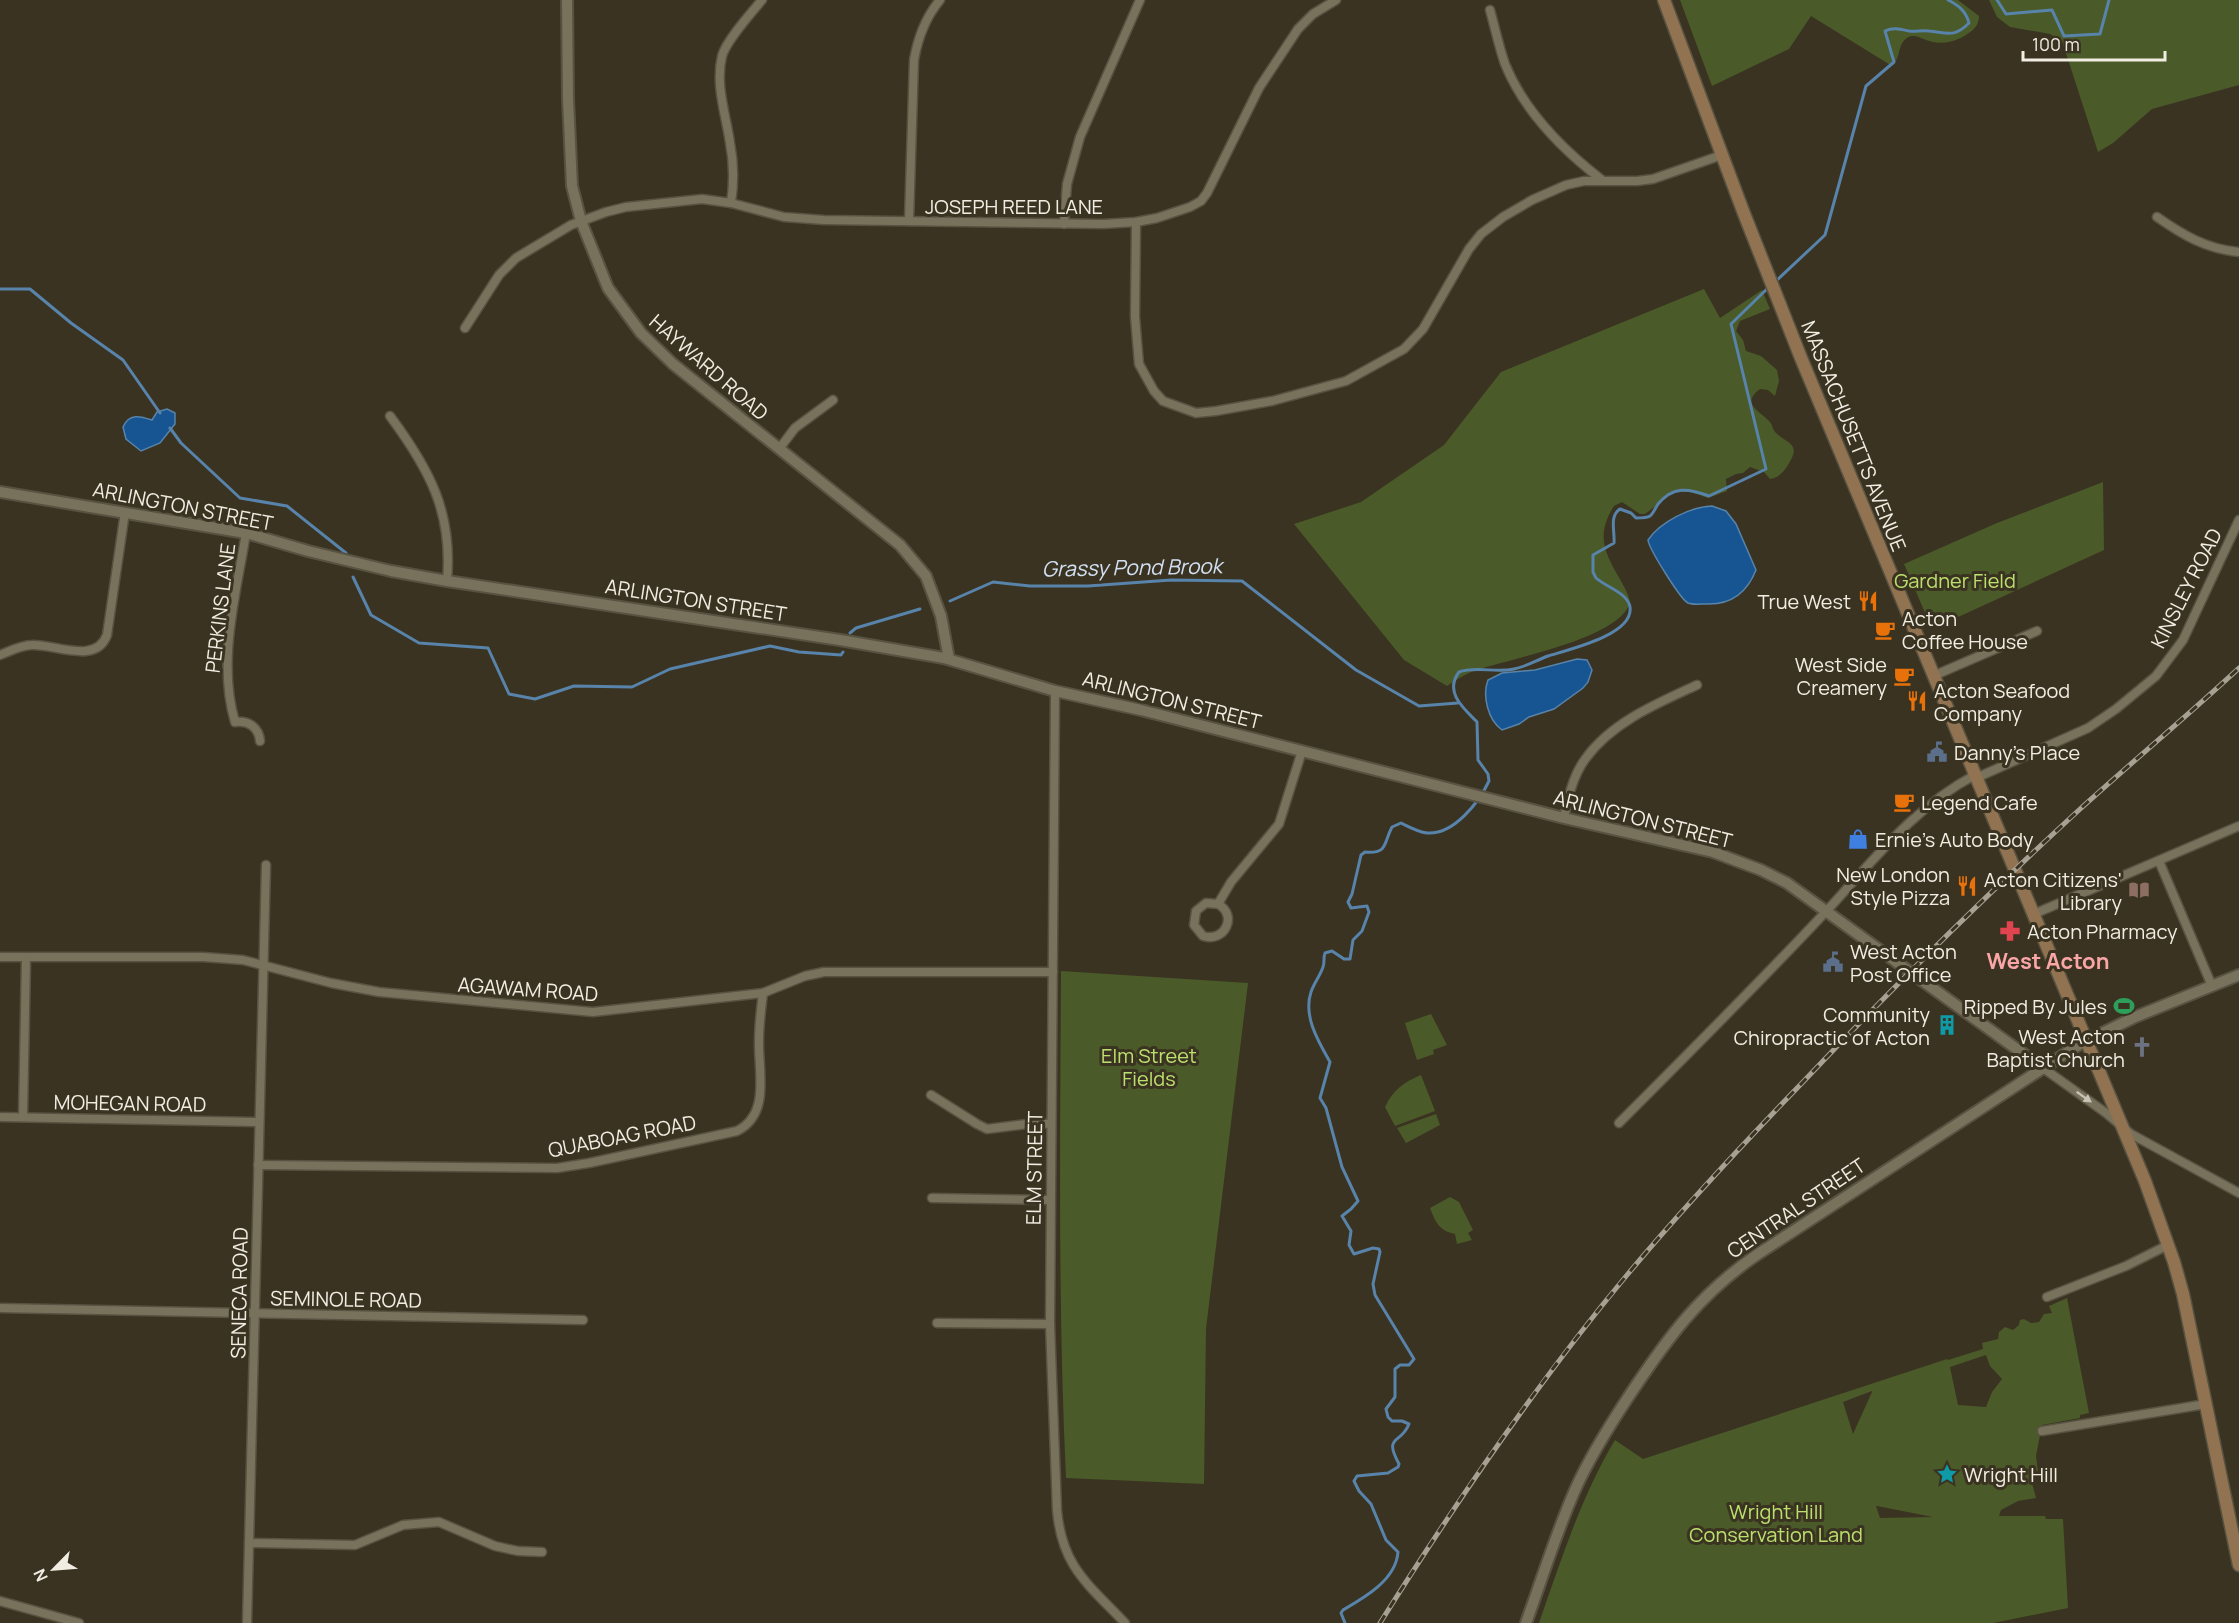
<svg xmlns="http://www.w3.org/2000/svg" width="2239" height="1623" viewBox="0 0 2239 1623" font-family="Manrope,sans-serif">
<rect width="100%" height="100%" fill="#3a3321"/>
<g fill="#4a5a29" fill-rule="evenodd">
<path d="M1680,0H1958L1979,16C1979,25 1974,30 1966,35C1955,42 1942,45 1929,41C1921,39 1915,33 1907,38C1897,44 1901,59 1892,66L1811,16L1789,49L1712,86Z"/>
<polygon points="1989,0 2239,0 2239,85 2152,109 2113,143 2098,152 2062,41 2050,34 2010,27 1997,17"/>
<path d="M1704,289L1720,318L1762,290L1770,309L1740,321L1736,331L1743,340L1746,351L1761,356L1777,370L1779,381L1775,396L1768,390L1760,389C1740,404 1760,411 1769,421C1773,425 1772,429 1776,433C1790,445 1801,444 1788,465C1783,473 1778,478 1770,479L1764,472L1750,467L1743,473L1736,474L1726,479L1727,491L1708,498L1691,492H1674L1645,514H1640L1622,502L1614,506C1595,536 1605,553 1621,581C1625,588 1629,595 1630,603C1617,641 1507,658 1471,672C1462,676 1454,681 1447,686L1404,660L1294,524L1361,502L1444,445L1501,372Z"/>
<polygon points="2103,482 2104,550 1932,629 1904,564 1997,523"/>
<path d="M1061,971L1248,983L1206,1329L1204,1484L1066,1478C1058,1309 1060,1140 1061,971Z"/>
<polygon points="1431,1014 1447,1045 1433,1050 1434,1054 1417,1060 1405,1023"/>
<path d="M1421,1075L1435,1111L1395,1126L1385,1107C1393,1090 1404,1082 1421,1075Z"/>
<polygon points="1436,1114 1440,1125 1406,1143 1397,1128"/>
<path d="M1450,1197L1459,1202L1473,1230L1468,1233L1472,1240L1457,1244L1455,1234C1440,1231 1435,1222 1430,1208Z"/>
<path d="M2067,1298L2089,1413L2080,1415V1418L2042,1425L2036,1456L2038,1472L2030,1475L2036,1498L2018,1501L2001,1510L1999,1516H2045L2046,1519H2063L2068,1608L1993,1623H1539C1561,1560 1581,1497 1615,1440L1643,1459L1947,1359L1948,1360L1983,1349L1982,1343L1998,1339L1999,1332L2005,1327L2013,1330L2019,1325L2020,1320L2024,1319L2031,1323L2039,1322L2044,1314L2052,1313L2049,1306ZM1986,1355L1990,1366L2002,1379L1992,1392L1986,1407L1958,1405L1950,1367ZM1872,1391V1392L1853,1434L1843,1402ZM1876,1506H1877L1933,1517L1880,1518Z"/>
</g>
<g fill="#175592" stroke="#5883aa" stroke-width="1.5">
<path d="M167,409L175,413V424L160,443L141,451L126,439L123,427C129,413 140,416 152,420L157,412Z"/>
<path d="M1712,506L1726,511L1736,524L1756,570C1747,593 1731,605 1706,604C1700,604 1693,605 1688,603C1681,600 1649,549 1648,540C1660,522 1690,507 1712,506Z"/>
<path d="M1577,659L1587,660L1592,670L1588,682L1583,688L1554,709L1529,717L1519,724L1502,730C1488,720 1482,696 1488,680L1502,673L1535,670Z"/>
</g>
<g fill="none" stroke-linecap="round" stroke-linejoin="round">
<g stroke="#5883aa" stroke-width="3">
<polyline points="1997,0 2006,14 2052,10 2064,36 2100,34 2109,0"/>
<path d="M1775,282L1825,235L1866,86L1894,62L1885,31C1893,27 1900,29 1909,31C1915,32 1922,30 1929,31C1948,33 1954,38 1969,23C1966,11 1958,5 1948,0"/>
<polyline points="0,289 30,289 71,323 123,360 160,413"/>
<polyline points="170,428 181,443 240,498 287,506 346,553"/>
<polyline points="353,577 371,615 419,643 488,648 509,694 535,699 574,686 632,687 670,669 770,646 799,652 841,655 843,652"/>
<polyline points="950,601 993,582 1030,586 1088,586 1171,580 1242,581 1356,670 1419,706 1458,703"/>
<polyline points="850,633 856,628 920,609"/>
<path d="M1345,1623L1341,1613L1343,1610C1364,1598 1396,1580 1398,1552L1386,1540L1371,1504L1359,1491L1354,1481L1357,1476L1388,1473L1398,1467L1399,1464C1383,1434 1401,1445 1409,1424L1402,1421H1392L1388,1417L1386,1409L1395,1397V1369L1400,1365H1409L1414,1359L1375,1295L1373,1284L1380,1252L1379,1249L1373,1248L1354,1254L1349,1245L1351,1231L1342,1216L1351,1209L1358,1201L1342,1167L1326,1108L1320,1098L1330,1062C1318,1041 1303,1016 1311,992C1314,983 1320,976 1323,967C1325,962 1323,958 1325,953L1332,951L1344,959H1350L1353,940L1362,931L1369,912L1367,906L1351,908L1348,902L1352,894L1361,855L1365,852C1388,854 1383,844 1392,827L1401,823C1409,827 1418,832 1427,833C1454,835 1479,802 1489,781L1488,774L1478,760L1477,722C1463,708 1444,692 1459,672C1475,666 1496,673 1514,669C1525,667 1537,660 1548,656C1567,650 1634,635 1630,607C1628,593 1606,587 1596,578L1593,572V555L1614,543C1615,531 1609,516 1620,509L1631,513L1636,518C1640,518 1647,518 1650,516C1653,514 1656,507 1658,504C1673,486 1688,488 1709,496L1766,469L1731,324L1768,288"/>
</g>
<g stroke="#575241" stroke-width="11">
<g id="minor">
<path d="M1490,10C1495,28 1499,47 1505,64C1524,111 1563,150 1602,180"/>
<path d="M731,203C734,183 734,163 730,143C726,115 715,85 722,56C726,41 751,13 762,0"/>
<path d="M2157,217C2183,235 2206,249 2239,252"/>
<path d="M909,221L914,60C918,37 925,18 940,0"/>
<polyline points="1136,222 1135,317 1139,364 1154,391 1163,401 1196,413 1216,411 1272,401 1346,381 1404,349 1423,329 1469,249 1481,234 1503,217 1532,200 1566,185 1584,181 1637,181 1653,179 1722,155"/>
<polyline points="1064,224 1067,184 1080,137 1140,0"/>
<polyline points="465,328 499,275 516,258 571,225 606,212 626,207 702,199 731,203 784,217 824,220 1103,224 1136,222 1157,218 1190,207 1201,201 1207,193 1259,88 1298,29 1313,14 1336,0"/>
<path d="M390,416C430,470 453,513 447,581"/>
<polyline points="779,449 795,428 833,400"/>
<path d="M246,533C236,595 217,661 235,722C249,720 259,728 260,741"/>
<path d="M0,655C10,651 21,645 32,645C55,644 96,665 107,635L125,512"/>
<polyline points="1933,676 2037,631"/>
<path d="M1055,691L1050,1324L1057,1510C1062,1567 1088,1584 1125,1623"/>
<polyline points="1976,778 2088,728 2116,709 2156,676 2183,640 2239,520"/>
<path d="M1564,818C1568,798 1573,775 1586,758C1612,722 1658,703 1697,685"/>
<polyline points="2159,861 2212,986"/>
<path d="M1218,904C1238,915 1225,943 1203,936L1194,925L1196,911L1206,903L1218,904L1231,882L1279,824L1302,751"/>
<polyline points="2034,914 2239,826"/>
<polyline points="0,957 203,957 243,960 331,983 379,992 593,1012 763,993 805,976 824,972 1053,972"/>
<polyline points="2043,1068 2106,1113 2131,1134 2239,1193"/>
<polyline points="931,1095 977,1124 987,1129 1035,1123 1051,1124"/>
<polyline points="0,1117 259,1122"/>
<polyline points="23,1117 26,958"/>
<path d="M1619,1123C1686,1056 1753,989 1818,920C1868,868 1910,809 1975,775"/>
<path d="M258,1165L557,1168L589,1163L737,1131C771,1114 758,1071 759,1040C759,1025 761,1009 763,993"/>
<polyline points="932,1198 1050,1200"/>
<polyline points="2047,1297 2126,1266 2168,1245"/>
<polyline points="0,1308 583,1320"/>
<polyline points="937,1323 1050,1324"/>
<polyline points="2042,1431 2206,1404"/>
<polyline points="249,1543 355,1545 403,1525 439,1522 495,1546 518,1551 542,1552"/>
<polyline points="0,1601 79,1623"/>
<polyline points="247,1623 266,865"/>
</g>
</g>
<g stroke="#575241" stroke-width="14">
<g id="tertiary">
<polyline points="567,0 568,99 572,186 581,221 608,288 641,333 673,364 900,545 926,576 941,616 949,659"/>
<polyline points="0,492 246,533 308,551 391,571 447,581 840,640 944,658 1055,691 1141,710 1564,818 1713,852 1761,870 1787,883 2043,1068"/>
<path d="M1526,1623C1542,1579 1556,1533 1575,1490C1589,1458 1608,1428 1627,1399C1666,1340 1699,1294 1758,1254L2080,1044L2135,1017L2239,975"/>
</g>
</g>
<g stroke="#575241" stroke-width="15">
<polyline id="secondary" points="1664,0 1743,211 1801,358 2145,1181 2174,1262 2183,1294 2239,1565"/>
</g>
<use href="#minor" stroke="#78715c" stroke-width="8"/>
<use href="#tertiary" stroke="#78715c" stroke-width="10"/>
<use href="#secondary" stroke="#917351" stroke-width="12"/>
<g stroke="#a7a194" stroke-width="5">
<path id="rail" d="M1380,1623C1456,1502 1536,1384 1627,1275C1683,1208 1742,1145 1802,1083C1891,989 1983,898 2079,810C2132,762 2187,716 2239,668"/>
</g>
<use href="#rail" stroke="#3a3321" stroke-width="3" stroke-dasharray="9" stroke-linecap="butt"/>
</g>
<defs><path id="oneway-solid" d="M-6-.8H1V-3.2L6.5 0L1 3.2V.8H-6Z" transform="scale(1.5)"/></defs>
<use fill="#c7c2b3" href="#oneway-solid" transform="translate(2084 1097) rotate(35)"/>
<defs>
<g id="restaurant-bare" transform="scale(1.62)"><path d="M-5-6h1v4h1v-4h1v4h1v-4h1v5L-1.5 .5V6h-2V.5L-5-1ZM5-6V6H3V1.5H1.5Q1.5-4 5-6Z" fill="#e8710a" stroke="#3a3321" stroke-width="2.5" paint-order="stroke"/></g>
<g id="cafe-bare" transform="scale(1.62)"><path d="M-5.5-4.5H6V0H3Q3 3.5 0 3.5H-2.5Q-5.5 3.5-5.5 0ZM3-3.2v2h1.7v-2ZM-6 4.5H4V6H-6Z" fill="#e8710a" stroke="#3a3321" stroke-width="2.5" paint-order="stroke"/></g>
<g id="civic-bare" transform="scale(1.62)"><path d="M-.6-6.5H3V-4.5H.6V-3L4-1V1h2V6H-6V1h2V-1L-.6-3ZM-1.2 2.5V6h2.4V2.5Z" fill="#5c6f8a" stroke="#3a3321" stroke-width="2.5" paint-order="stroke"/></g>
<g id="shop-bare" transform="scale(1.62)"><path d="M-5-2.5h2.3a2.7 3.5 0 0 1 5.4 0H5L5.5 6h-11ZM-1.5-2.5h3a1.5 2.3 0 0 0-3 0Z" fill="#3f7fe0" stroke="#3a3321" stroke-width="2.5" paint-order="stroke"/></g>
<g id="library-bare" transform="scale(1.62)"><path d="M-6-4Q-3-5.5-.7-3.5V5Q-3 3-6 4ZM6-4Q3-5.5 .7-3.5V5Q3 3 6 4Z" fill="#8d6e63" stroke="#3a3321" stroke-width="2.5" paint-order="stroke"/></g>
<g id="pharmacy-bare" transform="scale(1.62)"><path d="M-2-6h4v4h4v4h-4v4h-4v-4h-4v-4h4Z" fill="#e0444e" stroke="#3a3321" stroke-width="2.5" paint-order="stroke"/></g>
<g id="stadium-bare" transform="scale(1.62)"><path d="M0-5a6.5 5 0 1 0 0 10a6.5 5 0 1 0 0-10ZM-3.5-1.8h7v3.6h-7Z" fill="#2e9e5b" stroke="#3a3321" stroke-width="2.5" paint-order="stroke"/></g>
<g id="building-bare" transform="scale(1.62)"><path d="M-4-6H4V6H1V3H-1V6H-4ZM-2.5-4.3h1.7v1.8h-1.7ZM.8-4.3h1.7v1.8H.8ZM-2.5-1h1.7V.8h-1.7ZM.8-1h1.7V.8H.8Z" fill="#0f9aa8" stroke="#3a3321" stroke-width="2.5" paint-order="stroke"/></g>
<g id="church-bare" transform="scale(1.62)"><path d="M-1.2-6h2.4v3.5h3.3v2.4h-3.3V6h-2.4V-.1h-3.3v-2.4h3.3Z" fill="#6b7280" stroke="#3a3321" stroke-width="2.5" paint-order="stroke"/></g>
<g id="sight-bare" transform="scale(1.62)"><path d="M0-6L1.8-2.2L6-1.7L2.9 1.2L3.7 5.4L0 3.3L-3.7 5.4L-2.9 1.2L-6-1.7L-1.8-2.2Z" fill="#0f9aa8" stroke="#3a3321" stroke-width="2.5" paint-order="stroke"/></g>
</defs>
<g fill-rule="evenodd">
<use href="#restaurant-bare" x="1868" y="601"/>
<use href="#cafe-bare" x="1885" y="630"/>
<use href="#cafe-bare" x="1904" y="676"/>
<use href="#restaurant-bare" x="1917" y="701"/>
<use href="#civic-bare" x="1937" y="752"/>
<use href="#cafe-bare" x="1904" y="802"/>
<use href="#shop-bare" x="1858" y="839"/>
<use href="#restaurant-bare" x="1967" y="886"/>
<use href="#library-bare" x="2139" y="890"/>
<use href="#pharmacy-bare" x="2010" y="931"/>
<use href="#civic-bare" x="1833" y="962"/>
<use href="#stadium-bare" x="2124" y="1006"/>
<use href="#building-bare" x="1947" y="1025"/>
<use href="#church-bare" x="2142" y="1047"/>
<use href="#sight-bare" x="1947" y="1474"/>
</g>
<g text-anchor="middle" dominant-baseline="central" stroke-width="6" stroke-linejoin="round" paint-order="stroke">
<g font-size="20" fill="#f1ede2" stroke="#3a3321">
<text x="1014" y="206">JOSEPH REED LANE</text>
<text transform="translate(709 367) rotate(41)">HAYWARD ROAD</text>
<text transform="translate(1854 436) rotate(68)">MASSACHUSETTS AVENUE</text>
<text transform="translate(183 506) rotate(11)">ARLINGTON STREET</text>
<text transform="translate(2186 588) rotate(-63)">KINSLEY ROAD</text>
<text transform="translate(696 600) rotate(9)">ARLINGTON STREET</text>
<text transform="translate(220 608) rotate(-83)">PERKINS LANE</text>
<text transform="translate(1172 700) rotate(14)">ARLINGTON STREET</text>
<text transform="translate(1643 819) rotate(14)">ARLINGTON STREET</text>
<text transform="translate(528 989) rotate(4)">AGAWAM ROAD</text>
<text transform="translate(130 1103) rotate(1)">MOHEGAN ROAD</text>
<text transform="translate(622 1136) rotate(-11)">QUABOAG ROAD</text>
<text transform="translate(1034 1168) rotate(-89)">ELM STREET</text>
<text transform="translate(1796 1208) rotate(-34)">CENTRAL STREET</text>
<text transform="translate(239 1293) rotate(-89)">SENECA ROAD</text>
<text transform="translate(346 1299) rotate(1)">SEMINOLE ROAD</text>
</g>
<g font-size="20" fill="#bce06d" stroke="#3a3321">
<text x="1955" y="580">Gardner Field</text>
<text x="1149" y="1055">Elm Street<tspan x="1149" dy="23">Fields</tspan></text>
<text x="1776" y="1511">Wright Hill<tspan x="1776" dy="23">Conservation Land</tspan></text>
</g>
<g font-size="20" fill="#f1ede2" stroke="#3a3321" text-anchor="start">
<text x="1851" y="601" text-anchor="end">True West</text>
<text x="1902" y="618">Acton<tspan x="1902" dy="23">Coffee House</tspan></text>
<text x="1887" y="664" text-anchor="end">West Side<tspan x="1887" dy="23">Creamery</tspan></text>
<text x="1934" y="690">Acton Seafood<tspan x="1934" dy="23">Company</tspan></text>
<text x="1954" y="752">Danny's Place</text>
<text x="1921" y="802">Legend Cafe</text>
<text x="1875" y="839">Ernie's Auto Body</text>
<text x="1950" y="874" text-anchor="end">New London<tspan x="1950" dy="23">Style Pizza</tspan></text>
<text x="2122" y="879" text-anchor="end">Acton Citizens'<tspan x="2122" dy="23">Library</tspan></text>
<text x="2027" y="931">Acton Pharmacy</text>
<text x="1850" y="951">West Acton<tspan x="1850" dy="23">Post Office</tspan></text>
<text x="2107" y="1006" text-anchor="end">Ripped By Jules</text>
<text x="1930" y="1014" text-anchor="end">Community<tspan x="1930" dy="23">Chiropractic of Acton</tspan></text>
<text x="2125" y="1036" text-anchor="end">West Acton<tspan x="2125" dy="23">Baptist Church</tspan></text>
<text x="1964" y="1474">Wright Hill</text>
</g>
<g font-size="21" font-style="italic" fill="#d1e0f2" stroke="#3a3321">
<text transform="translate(1132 567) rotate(-1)">Grassy Pond Brook</text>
</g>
<g font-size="22" font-weight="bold" fill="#faa6a6" stroke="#3a3321">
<text x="2048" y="961">West Acton</text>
</g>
</g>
<g transform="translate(54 1569) rotate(245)" stroke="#3a3321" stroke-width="4.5" paint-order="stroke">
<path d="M0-4.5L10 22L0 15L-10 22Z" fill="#f1ede2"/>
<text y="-9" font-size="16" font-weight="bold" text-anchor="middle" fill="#f1ede2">N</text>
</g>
<path d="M2023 51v9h142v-9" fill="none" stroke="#f1ede2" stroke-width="3"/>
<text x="2032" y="51" font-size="18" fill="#f1ede2" stroke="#3a3321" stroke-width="4.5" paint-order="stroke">100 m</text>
</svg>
